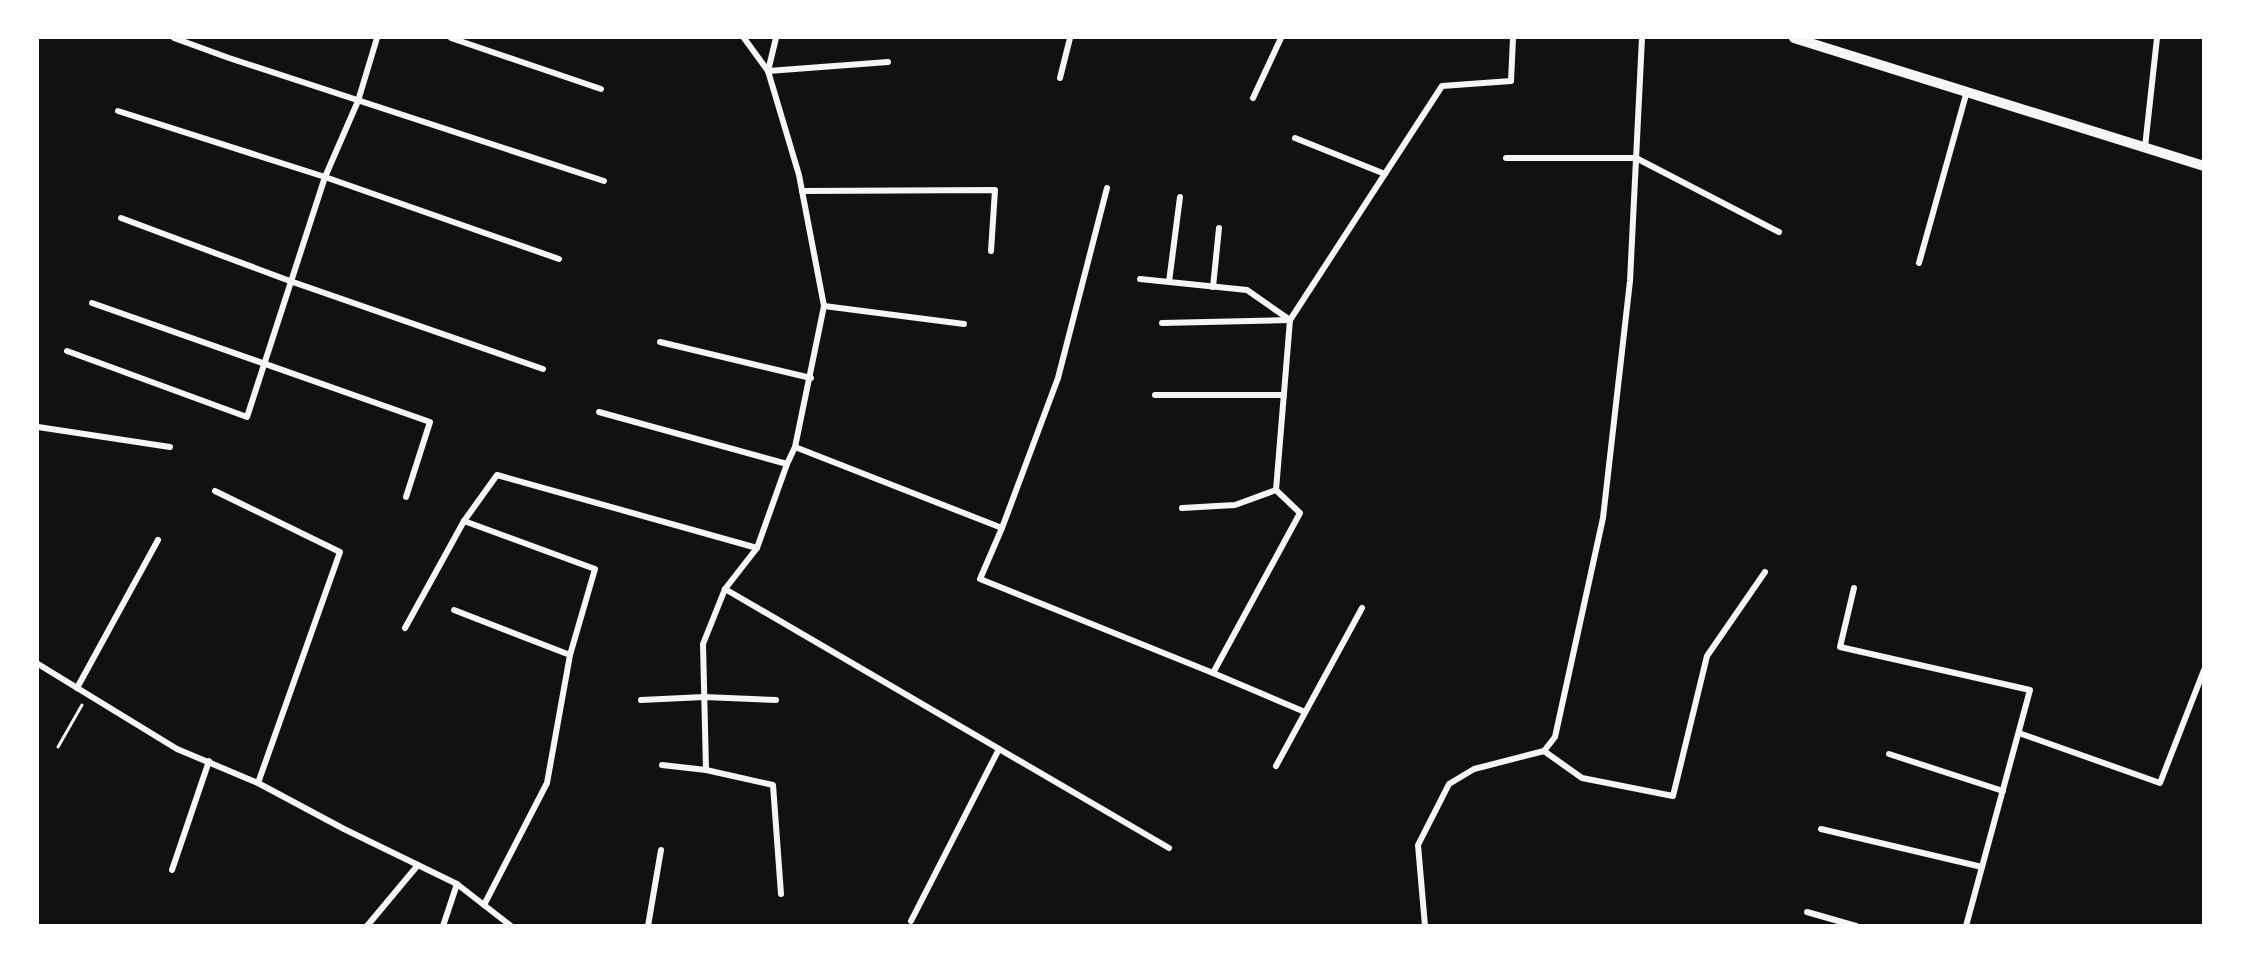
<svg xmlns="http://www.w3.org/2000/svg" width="2241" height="963" viewBox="0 0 2241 963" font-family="Mulish,sans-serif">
<rect width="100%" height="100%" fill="#111"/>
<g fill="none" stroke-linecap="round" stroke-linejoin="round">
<polyline stroke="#f5f5f5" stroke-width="3" points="58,747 82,705"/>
<g stroke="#f5f5f5" stroke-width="6">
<polyline points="174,38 229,58 604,181"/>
<polyline points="451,38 601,89"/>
<polyline points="776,38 768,71 888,62"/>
<polyline points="1060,78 1070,38"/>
<polyline points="1253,98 1281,38"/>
<polyline points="118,111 325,177 559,259"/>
<polyline points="1295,138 1385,174"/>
<polyline points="2145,147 2157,38"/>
<polyline points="1506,158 1636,158 1779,232"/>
<polyline points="1107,188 1058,378 1002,528 980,579 1213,673 1300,513 1276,490 1290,320 1442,86 1511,81 1513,38"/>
<polyline points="802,191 995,190 991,251"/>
<polyline points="121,218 290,281 543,369"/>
<polyline points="1919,263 1967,91"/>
<polyline points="1140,279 1247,290 1290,320"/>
<polyline points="1169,282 1180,197"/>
<polyline points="1213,287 1219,228"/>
<polyline points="92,303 430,422 406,497"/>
<polyline points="824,306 964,324"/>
<polyline points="1162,323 1289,320"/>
<polyline points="660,342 811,378"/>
<polyline points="67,351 247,417 325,177 358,101 377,38"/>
<polyline points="1155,395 1284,395"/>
<polyline points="599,412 787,464"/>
<polyline points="38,427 170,447"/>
<polyline points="795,447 1002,528"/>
<polyline points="215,491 340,552 258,783"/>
<polyline points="1182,508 1235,505 1276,490"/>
<polyline points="464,521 595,569 570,655"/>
<polyline points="1854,588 1840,647 2030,690 1966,926"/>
<polyline points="725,589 1169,848"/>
<polyline points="454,610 570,655 547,783 484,905"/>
<polyline points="405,628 464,521 497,475 757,548"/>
<polyline points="38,664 177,749 258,783 344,829 457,884 511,926"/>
<polyline points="1213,673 1305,712"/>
<polyline points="77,688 158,540"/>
<polyline points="641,700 704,697 776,700"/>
<polyline points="2019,733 2160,783 2204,670"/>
<polyline points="1544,751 1582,778 1673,796 1707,656 1765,572"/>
<polyline points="1889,754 2003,791"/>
<polyline points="662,765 706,770 773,785 781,894"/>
<polyline points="1276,766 1362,608"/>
<polyline points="706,770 703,644 725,589 757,548 787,464 795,447 824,306 799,175 768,71 744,38"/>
<polyline points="1821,829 1982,867"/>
<polyline points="172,870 209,761"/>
<polyline points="1807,912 1856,926"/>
<polyline points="911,921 999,749"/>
<polyline points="367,926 418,865"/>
<polyline points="443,926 457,884"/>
<polyline points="648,926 661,850"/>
<polyline points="1425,926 1418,845 1449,784 1474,769 1544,751 1555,737 1603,518 1630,281 1642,38"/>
</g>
<polyline stroke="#f5f5f5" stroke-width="10" points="1794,38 2204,166"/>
</g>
<rect width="2241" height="963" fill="none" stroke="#ffffff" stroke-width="78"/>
</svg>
